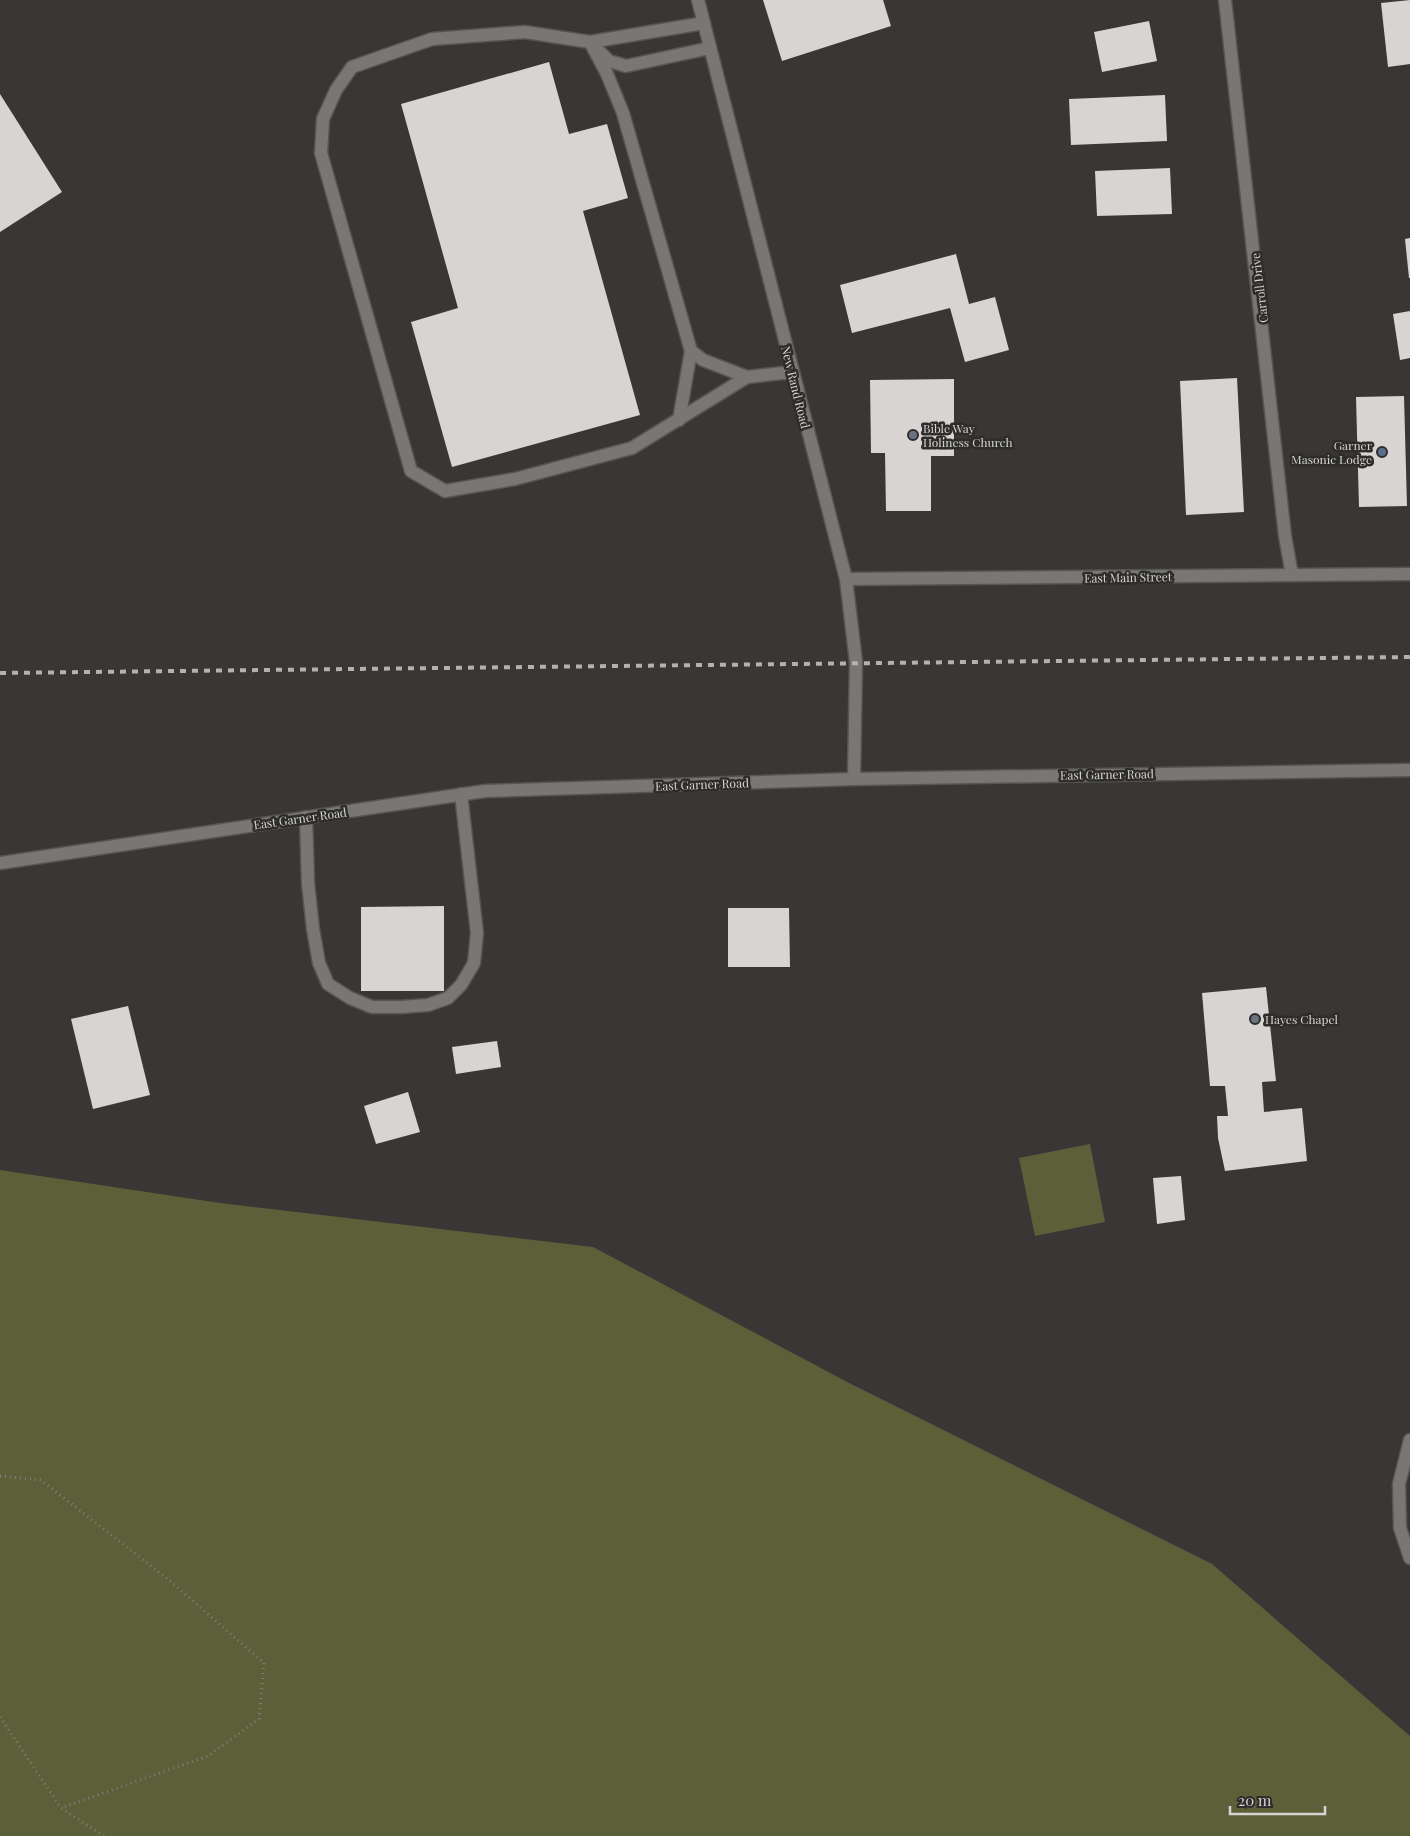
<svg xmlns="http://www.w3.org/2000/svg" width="1410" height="1836" viewBox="0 0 1410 1836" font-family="'Playfair Display',serif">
<rect width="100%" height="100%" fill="#383735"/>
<g fill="#5c6039">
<polygon points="1090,1144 1105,1222 1035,1236 1019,1158"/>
<polygon points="0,1170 220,1203 593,1247 851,1384 1212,1564 1410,1736 1410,1836 0,1836"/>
</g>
<g fill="#d7d4d3">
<polygon points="763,0 883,0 891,26 782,61"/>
<polygon points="1410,0 1410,64 1388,67 1381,3"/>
<polygon points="1149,21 1157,61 1102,72 1094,32"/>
<polygon points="549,62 569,134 607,124 628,198 583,211 640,415 452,467 411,322 458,308 401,104"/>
<polygon points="0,94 62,192 0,232"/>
<polygon points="1165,95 1167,141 1071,145 1069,99"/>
<polygon points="1170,168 1172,214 1097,216 1095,171"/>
<polygon points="1410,238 1410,278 1409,278 1405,239"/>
<polygon points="956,254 969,304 995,297 1009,350 965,362 950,308 852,333 840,285"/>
<polygon points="1410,311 1410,358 1400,360 1393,314"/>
<polygon points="1237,378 1244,512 1186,515 1180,381"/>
<polygon points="954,379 954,456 931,456 931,511 886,511 885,453 871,453 870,380"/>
<polygon points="1404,396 1407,506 1359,507 1356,397"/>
<polygon points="444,906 444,991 361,991 361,907"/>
<polygon points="728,908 789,908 790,967 728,967"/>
<polygon points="1266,987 1276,1081 1262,1082 1264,1112 1302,1108 1307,1161 1225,1171 1218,1138 1217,1116 1228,1116 1225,1086 1210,1086 1202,993"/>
<polygon points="128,1006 150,1095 93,1109 71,1019"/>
<polygon points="497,1041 501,1067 456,1074 452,1047"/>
<polygon points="408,1092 420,1132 376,1144 364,1106"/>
<polygon points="1181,1176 1185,1220 1157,1224 1153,1178"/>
</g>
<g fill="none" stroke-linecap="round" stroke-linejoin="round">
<g stroke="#565553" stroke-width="15">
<g id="lane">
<polyline points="704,23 590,42 525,32 432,39 352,67 336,90 323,119 321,153 411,471 445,491 515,479 632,448 747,377 792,372"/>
<polyline points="590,42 607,74 623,113 691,351 679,420"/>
<polyline points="599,51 609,61 626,66 710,48"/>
<polyline points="691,351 703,360 747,377"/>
<polyline points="306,817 308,883 313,929 319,963 328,984 350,998 372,1007 401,1007 428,1005 448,998 461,985 474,963 477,933 461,794"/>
<polyline points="1410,1440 1399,1484 1400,1528 1410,1558"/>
</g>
</g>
<g stroke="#565553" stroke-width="15">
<polyline id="street" points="1225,0 1285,536 1292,575"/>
</g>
<g stroke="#565553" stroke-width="15">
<g id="secondary">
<polyline points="698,0 846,579 856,662 854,779"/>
<polyline points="846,579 1410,574"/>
<polyline points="0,863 485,791 854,779 1410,770"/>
</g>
</g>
<g stroke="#7f7e7d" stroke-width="3" stroke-dasharray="1 4" stroke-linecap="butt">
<polyline points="0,1476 41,1480 170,1581 264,1663 259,1719 208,1756 61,1808"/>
<polyline points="0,1717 61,1808 104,1836"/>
</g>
<use href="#lane" stroke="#787775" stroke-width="12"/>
<use href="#street" stroke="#787775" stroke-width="12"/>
<use href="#secondary" stroke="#787775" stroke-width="12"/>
<polyline stroke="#b3b2b1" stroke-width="4" stroke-dasharray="6 6" stroke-linecap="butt" points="0,673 1410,657"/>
</g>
<g fill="#6b7280" stroke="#2e2d2b" stroke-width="2">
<circle cx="913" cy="435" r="5"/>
<circle cx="1255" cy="1019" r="5"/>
</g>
<circle fill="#5c6f8a" stroke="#2e2d2b" stroke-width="2" cx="1382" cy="452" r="5"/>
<g text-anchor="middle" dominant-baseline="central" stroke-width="5" stroke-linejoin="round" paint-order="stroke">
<g font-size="12" fill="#d6d5d4" stroke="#2e2d2b">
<text transform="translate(1259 288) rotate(-97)">Carroll Drive</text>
<text transform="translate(796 387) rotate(76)">New Rand Road</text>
<text transform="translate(1128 577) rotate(-1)">East Main Street</text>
<text transform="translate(1107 774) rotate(-1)">East Garner Road</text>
<text transform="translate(702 784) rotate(-2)">East Garner Road</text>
<text transform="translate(300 818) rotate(-8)">East Garner Road</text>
</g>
<g font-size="12" fill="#d6d5d4" stroke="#2e2d2b" text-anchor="start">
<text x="923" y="428">Bible Way<tspan x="923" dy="14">Holiness Church</tspan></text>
<text x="1372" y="445" text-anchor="end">Garner<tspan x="1372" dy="14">Masonic Lodge</tspan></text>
<text x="1265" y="1019">Hayes Chapel</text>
</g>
</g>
<path d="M1230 1806v8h95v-8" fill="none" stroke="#d6d5d4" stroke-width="2.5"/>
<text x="1238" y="1806" font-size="15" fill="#d6d5d4" stroke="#2e2d2b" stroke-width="4" paint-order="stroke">20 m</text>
</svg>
